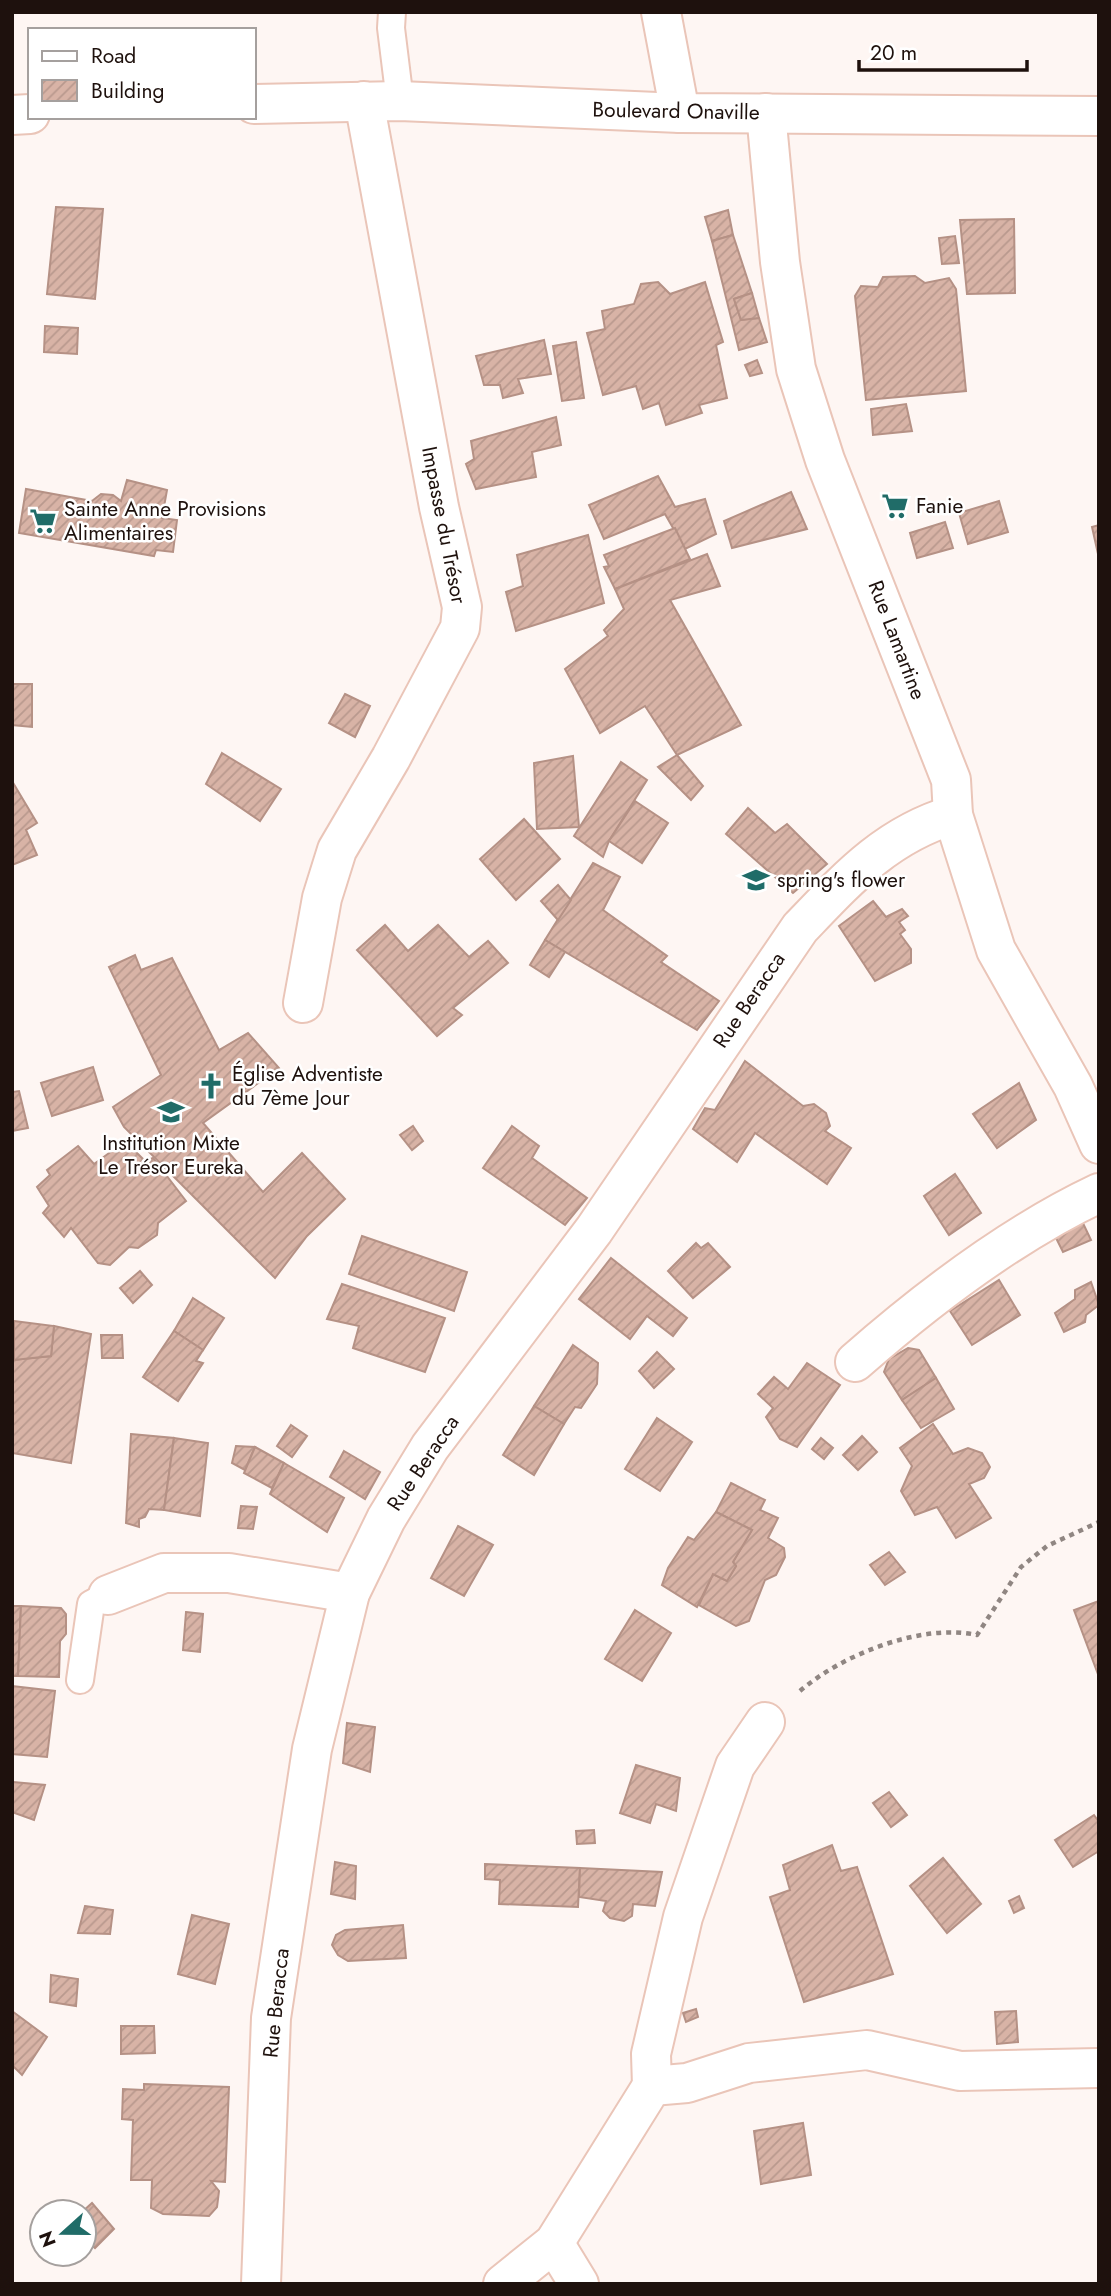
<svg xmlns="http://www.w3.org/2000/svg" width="1111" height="2296" viewBox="0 0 1111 2296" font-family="Jost,sans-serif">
<defs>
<pattern id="building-hatch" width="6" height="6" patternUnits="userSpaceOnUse" patternTransform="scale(1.75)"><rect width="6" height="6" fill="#d8b3a6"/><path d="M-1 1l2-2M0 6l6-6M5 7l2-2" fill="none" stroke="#b9998e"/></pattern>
</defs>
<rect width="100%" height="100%" fill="#fef6f3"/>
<g fill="url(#building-hatch)" stroke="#b59185" stroke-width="2">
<polygon points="56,207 103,209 95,299 47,294"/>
<polygon points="728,210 733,235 712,241 705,217"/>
<polygon points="1014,219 1015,293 967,294 960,220"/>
<polygon points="733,235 752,293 734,299 741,320 759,318 767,342 739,350 712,241"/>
<polygon points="955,236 959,263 942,264 939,238"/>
<polygon points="915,276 925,283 949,278 956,289 966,391 866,400 855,296 861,286 878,287 883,277"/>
<polygon points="658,282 670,294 705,282 723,342 716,345 727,398 699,405 702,413 666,425 659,403 643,409 636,386 603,395 587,333 605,329 602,311 634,304 641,284"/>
<polygon points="752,293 759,318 741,320 734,299"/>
<polygon points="45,326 78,328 77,354 44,352"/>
<polygon points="544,340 551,374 518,379 523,393 503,398 500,385 484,385 476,356"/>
<polygon points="576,342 584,398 562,401 553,346"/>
<polygon points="757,360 762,373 750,376 745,365"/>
<polygon points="906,404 912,431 873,435 871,409"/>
<polygon points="556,417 561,445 532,452 536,477 476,489 466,464 474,459 471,441"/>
<polygon points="658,476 675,507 705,499 716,534 685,549 665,514 604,539 589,505"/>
<polygon points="127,480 167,490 162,518 177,520 173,552 156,550 154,556 19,533 26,489 92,501 101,494 113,495 121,501"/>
<polygon points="791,492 807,529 732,548 724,521"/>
<polygon points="999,501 1008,532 968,544 959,513"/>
<polygon points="945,522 953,548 917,558 910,533"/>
<polygon points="1099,525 1099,554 1098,554 1092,527"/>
<polygon points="675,528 690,559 615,589 604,567 609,566 604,555"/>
<polygon points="588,535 604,603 516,631 506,592 523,586 517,555"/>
<polygon points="707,554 720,586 670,600 741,725 677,755 645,706 600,733 565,669 608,636 604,630 624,609 615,589"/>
<polygon points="12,684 32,684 32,727 12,725"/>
<polygon points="345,694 370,706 355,737 329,723"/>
<polygon points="222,753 281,789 260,821 206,784"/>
<polygon points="677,755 703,786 691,800 658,767"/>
<polygon points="573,756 579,827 537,829 534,763"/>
<polygon points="621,762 647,780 609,841 603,857 574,836"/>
<polygon points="12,781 37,823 26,830 37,855 12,865"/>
<polygon points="635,801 668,823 642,863 609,841"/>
<polygon points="748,808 775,833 787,824 827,864 793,893 726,834"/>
<polygon points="524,819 560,859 516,900 480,859"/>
<polygon points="593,863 620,877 603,910 667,956 661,962 719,1001 697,1030 545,940"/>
<polygon points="558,885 571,900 558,920 541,901"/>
<polygon points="873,901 886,917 902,909 908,916 899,922 905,930 900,934 911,949 911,963 875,981 839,926"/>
<polygon points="385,925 408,951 438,925 469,957 488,941 508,963 453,1008 462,1015 437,1036 357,950"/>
<polygon points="545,940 565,952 549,977 530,965"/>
<polygon points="135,955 141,970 172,958 219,1050 248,1033 279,1068 203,1123 263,1192 302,1153 345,1199 307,1236 275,1278 124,1127 113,1107 161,1075 109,967"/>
<polygon points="745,1061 803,1106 814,1104 826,1113 830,1126 825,1131 851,1148 827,1184 755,1133 737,1162 693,1129 705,1108 715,1110"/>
<polygon points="93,1067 103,1100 52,1116 41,1083"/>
<polygon points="1019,1083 1036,1120 997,1148 973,1114"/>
<polygon points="19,1091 28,1128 12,1131 12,1092"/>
<polygon points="413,1126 423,1141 412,1150 400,1135"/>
<polygon points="512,1126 539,1146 532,1158 587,1198 565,1225 483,1168"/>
<polygon points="78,1146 94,1164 116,1148 135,1151 145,1161 153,1158 186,1201 158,1223 157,1235 138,1248 129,1247 110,1265 98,1263 71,1228 64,1237 43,1213 49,1206 37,1187 50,1175 47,1170"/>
<polygon points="955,1174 981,1213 949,1235 924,1196"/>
<polygon points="1081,1219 1091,1240 1063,1252 1053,1232"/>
<polygon points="362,1236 467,1272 454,1311 349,1274"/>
<polygon points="696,1243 701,1248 708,1243 730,1267 693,1298 668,1271"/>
<polygon points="611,1258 687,1318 673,1336 647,1316 630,1339 579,1299"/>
<polygon points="140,1271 152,1285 133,1303 120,1288"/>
<polygon points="999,1280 1020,1315 972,1345 950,1311"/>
<polygon points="1091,1282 1099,1305 1086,1315 1085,1322 1064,1332 1055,1313 1075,1299 1075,1290"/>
<polygon points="342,1284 445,1318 425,1372 353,1348 359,1326 327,1319"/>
<polygon points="193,1298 224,1318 203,1350 174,1331"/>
<polygon points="12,1319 14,1360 51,1356 54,1326 91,1334 71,1463 12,1453"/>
<polygon points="14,1321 54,1326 51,1356 14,1360"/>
<polygon points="174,1331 203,1350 196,1361 203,1363 178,1401 143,1377"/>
<polygon points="101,1335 122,1335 123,1358 102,1358"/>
<polygon points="573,1345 598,1363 597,1384 581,1408 575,1407 564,1424 534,1406"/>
<polygon points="908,1348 919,1350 936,1378 902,1400 884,1372 889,1359"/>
<polygon points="657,1352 674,1369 654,1388 639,1371"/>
<polygon points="807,1363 840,1385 797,1447 780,1439 766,1417 773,1408 758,1394 774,1377 788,1389"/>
<polygon points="936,1378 954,1409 921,1428 902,1400"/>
<polygon points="534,1406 564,1424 534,1475 503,1455"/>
<polygon points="657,1418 692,1442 660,1491 625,1469"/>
<polygon points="933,1424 953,1454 968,1448 982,1453 990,1467 984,1478 969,1484 991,1518 956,1538 937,1507 915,1515 901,1491 912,1466 900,1448"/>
<polygon points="291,1425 307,1436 292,1457 277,1446"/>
<polygon points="131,1434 174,1438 164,1510 149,1509 145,1517 139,1519 139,1527 126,1523"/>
<polygon points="862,1436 877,1452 858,1470 843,1455"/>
<polygon points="174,1438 208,1443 200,1516 164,1510"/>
<polygon points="821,1438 833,1448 824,1459 812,1449"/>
<polygon points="236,1446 255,1447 245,1470 232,1463"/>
<polygon points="255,1447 284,1463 272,1488 244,1473"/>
<polygon points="344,1451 380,1472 365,1499 330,1477"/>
<polygon points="284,1463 344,1498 327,1532 270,1494"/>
<polygon points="731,1483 765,1500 760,1510 778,1518 768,1538 784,1548 785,1557 776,1575 765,1580 749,1621 736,1626 699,1605 713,1574 727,1581 736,1566 733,1562 752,1530 716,1512"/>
<polygon points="241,1506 257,1507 253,1529 238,1528"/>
<polygon points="716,1512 752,1530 733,1562 736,1566 727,1581 713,1574 697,1607 662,1585 668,1568 688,1537 694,1540"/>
<polygon points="458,1526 493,1545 464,1596 431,1578"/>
<polygon points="889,1552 905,1572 885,1585 870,1565"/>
<polygon points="1099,1601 1099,1677 1074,1610"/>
<polygon points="12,1606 21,1606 18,1676 12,1676"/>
<polygon points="21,1606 61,1608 66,1614 66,1634 60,1641 59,1677 18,1676"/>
<polygon points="635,1610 671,1633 642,1681 605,1659"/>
<polygon points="186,1612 203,1614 200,1652 183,1650"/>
<polygon points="12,1686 55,1691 47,1757 12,1754"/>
<polygon points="347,1723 375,1727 370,1772 343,1763"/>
<polygon points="636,1765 680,1778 676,1811 656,1804 650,1823 620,1813"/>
<polygon points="13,1782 45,1785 34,1820 12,1812"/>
<polygon points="889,1792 907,1815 891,1827 873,1803"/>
<polygon points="1094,1815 1099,1822 1099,1851 1073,1867 1055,1840"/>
<polygon points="594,1830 595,1843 577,1844 576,1831"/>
<polygon points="832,1845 841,1871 857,1867 893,1974 804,2002 770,1897 790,1890 783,1865"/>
<polygon points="943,1858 981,1904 947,1933 910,1886"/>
<polygon points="335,1862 356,1866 355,1899 331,1894"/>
<polygon points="485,1864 580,1868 578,1907 499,1904 500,1880 485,1879"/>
<polygon points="580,1868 662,1872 655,1906 633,1904 632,1916 624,1921 610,1918 603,1911 606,1901 579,1897"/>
<polygon points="1019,1896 1024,1908 1014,1913 1009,1901"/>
<polygon points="85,1906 113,1910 110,1934 78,1933"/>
<polygon points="192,1915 229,1924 215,1984 178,1974"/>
<polygon points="403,1925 406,1958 348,1961 338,1955 332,1945 336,1935 345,1930"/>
<polygon points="51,1975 78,1979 76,2006 50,2002"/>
<polygon points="696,2009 698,2017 686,2022 683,2013"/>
<polygon points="12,2011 47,2037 22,2075 12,2065"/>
<polygon points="1016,2011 1018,2042 997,2044 995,2012"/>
<polygon points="121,2026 154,2026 155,2053 121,2054"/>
<polygon points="144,2084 229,2087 225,2182 211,2181 219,2191 217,2207 209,2216 163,2214 151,2208 152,2180 131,2180 133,2120 122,2119 123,2089 144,2090"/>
<polygon points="803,2123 811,2175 761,2184 754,2131"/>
<polygon points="92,2203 114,2229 95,2248 84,2238 84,2212 82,2212"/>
</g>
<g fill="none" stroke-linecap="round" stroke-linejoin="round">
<g stroke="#eac5b8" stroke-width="30">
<g id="lane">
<polyline points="392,12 391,28 400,101"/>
<polyline points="80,1680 91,1604 108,1595"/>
</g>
</g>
<g stroke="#eac5b8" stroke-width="42">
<g id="street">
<polyline points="661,12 680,113"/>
<polyline points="766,113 780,262 796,369 825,460 951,780 953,815 996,950 1073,1086 1099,1144"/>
<polyline points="303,1003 322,898 337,850 391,758 460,628 462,607 439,507 364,101"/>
<path d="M855,1362C928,1298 1010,1235 1099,1193"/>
<polyline points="108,1595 164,1573 229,1573 350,1593"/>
<polyline points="652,2086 651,2054 683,1917 735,1766 765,1722"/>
<polyline points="554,2243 579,2284"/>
<path d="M261,2284L271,2018L312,1749L350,1593L386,1519L430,1447L594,1230L800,928C847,879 886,835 953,815"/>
<polyline points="503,2284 554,2243 652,2086 687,2083 749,2063 867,2050 960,2071 1099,2068"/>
</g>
</g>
<g stroke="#eac5b8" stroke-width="42">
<g id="secondary">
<polyline points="254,104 400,101 680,113 1099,116"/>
<polyline points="12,115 30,114"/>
</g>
</g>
<path stroke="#908682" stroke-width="4.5" stroke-dasharray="5 5" stroke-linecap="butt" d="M800,1691C843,1654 922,1623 977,1635L1021,1567L1047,1546L1099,1522"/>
<use href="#lane" stroke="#fff" stroke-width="26"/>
<use href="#street" stroke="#fff" stroke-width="38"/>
<use href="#secondary" stroke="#fff" stroke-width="38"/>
</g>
<defs>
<g id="supermarket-bare" transform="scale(2.1)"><path d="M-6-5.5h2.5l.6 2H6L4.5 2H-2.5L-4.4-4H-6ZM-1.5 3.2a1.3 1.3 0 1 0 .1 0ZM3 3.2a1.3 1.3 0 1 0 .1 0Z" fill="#206c68" stroke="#fff" stroke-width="2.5" paint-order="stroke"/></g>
<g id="school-bare" transform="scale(2.1)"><path d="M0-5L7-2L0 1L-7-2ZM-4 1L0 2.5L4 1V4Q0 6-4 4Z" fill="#206c68" stroke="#fff" stroke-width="2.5" paint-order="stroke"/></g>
<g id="church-bare" transform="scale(2.1)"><path d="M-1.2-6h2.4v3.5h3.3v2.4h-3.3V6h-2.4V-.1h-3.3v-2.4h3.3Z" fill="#206c68" stroke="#fff" stroke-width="2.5" paint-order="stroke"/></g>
</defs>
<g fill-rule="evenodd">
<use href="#supermarket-bare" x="895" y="506"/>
<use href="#supermarket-bare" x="43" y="521"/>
<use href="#school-bare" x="756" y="880"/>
<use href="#church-bare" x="211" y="1086"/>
<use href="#school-bare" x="171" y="1112"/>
</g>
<g text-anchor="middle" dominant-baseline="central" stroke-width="5" stroke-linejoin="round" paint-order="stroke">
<g font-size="21" fill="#1e110d" stroke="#fff">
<text transform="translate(676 111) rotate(1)">Boulevard Onaville</text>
<text transform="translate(444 525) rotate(79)">Impasse du Trésor</text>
<text transform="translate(897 640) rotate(69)">Rue Lamartine</text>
<text transform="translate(749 1000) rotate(-56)">Rue Beracca</text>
<text transform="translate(423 1463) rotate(-56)">Rue Beracca</text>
<text transform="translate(276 2003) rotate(-84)">Rue Beracca</text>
</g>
<g font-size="21" fill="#1e110d" stroke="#fff" text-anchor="start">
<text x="916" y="506">Fanie</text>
<text x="64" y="509">Sainte Anne Provisions<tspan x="64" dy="24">Alimentaires</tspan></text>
<text x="777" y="880">spring's flower</text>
<text x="232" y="1074">Église Adventiste<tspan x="232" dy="24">du 7ème Jour</tspan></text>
<text x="171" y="1143" text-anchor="middle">Institution Mixte<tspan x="171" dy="24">Le Trésor Eureka</tspan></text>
</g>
</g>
<rect width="1111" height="2296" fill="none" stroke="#1e110d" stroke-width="28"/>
<rect x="28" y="28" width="228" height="91" fill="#ffffff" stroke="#a5a09e" stroke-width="2"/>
<rect x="42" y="51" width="35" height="10" fill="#ffffff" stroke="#a5a09e" stroke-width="2"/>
<text x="91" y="63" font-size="21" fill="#1e110d">Road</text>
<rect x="42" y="80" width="35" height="21" fill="url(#building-hatch)" stroke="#a5a09e" stroke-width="2"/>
<text x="91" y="98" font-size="21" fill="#1e110d">Building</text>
<g transform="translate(63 2233) rotate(249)"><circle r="33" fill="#ffffff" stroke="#a5a09e" stroke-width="2"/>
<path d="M0-5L12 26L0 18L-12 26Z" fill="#206c68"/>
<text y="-10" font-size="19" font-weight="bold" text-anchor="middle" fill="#1e110d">N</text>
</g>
<path d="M859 60v10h168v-10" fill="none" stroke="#1e110d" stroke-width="3.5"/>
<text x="870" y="60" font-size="21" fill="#1e110d" stroke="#ffffff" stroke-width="5" paint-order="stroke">20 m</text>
</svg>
